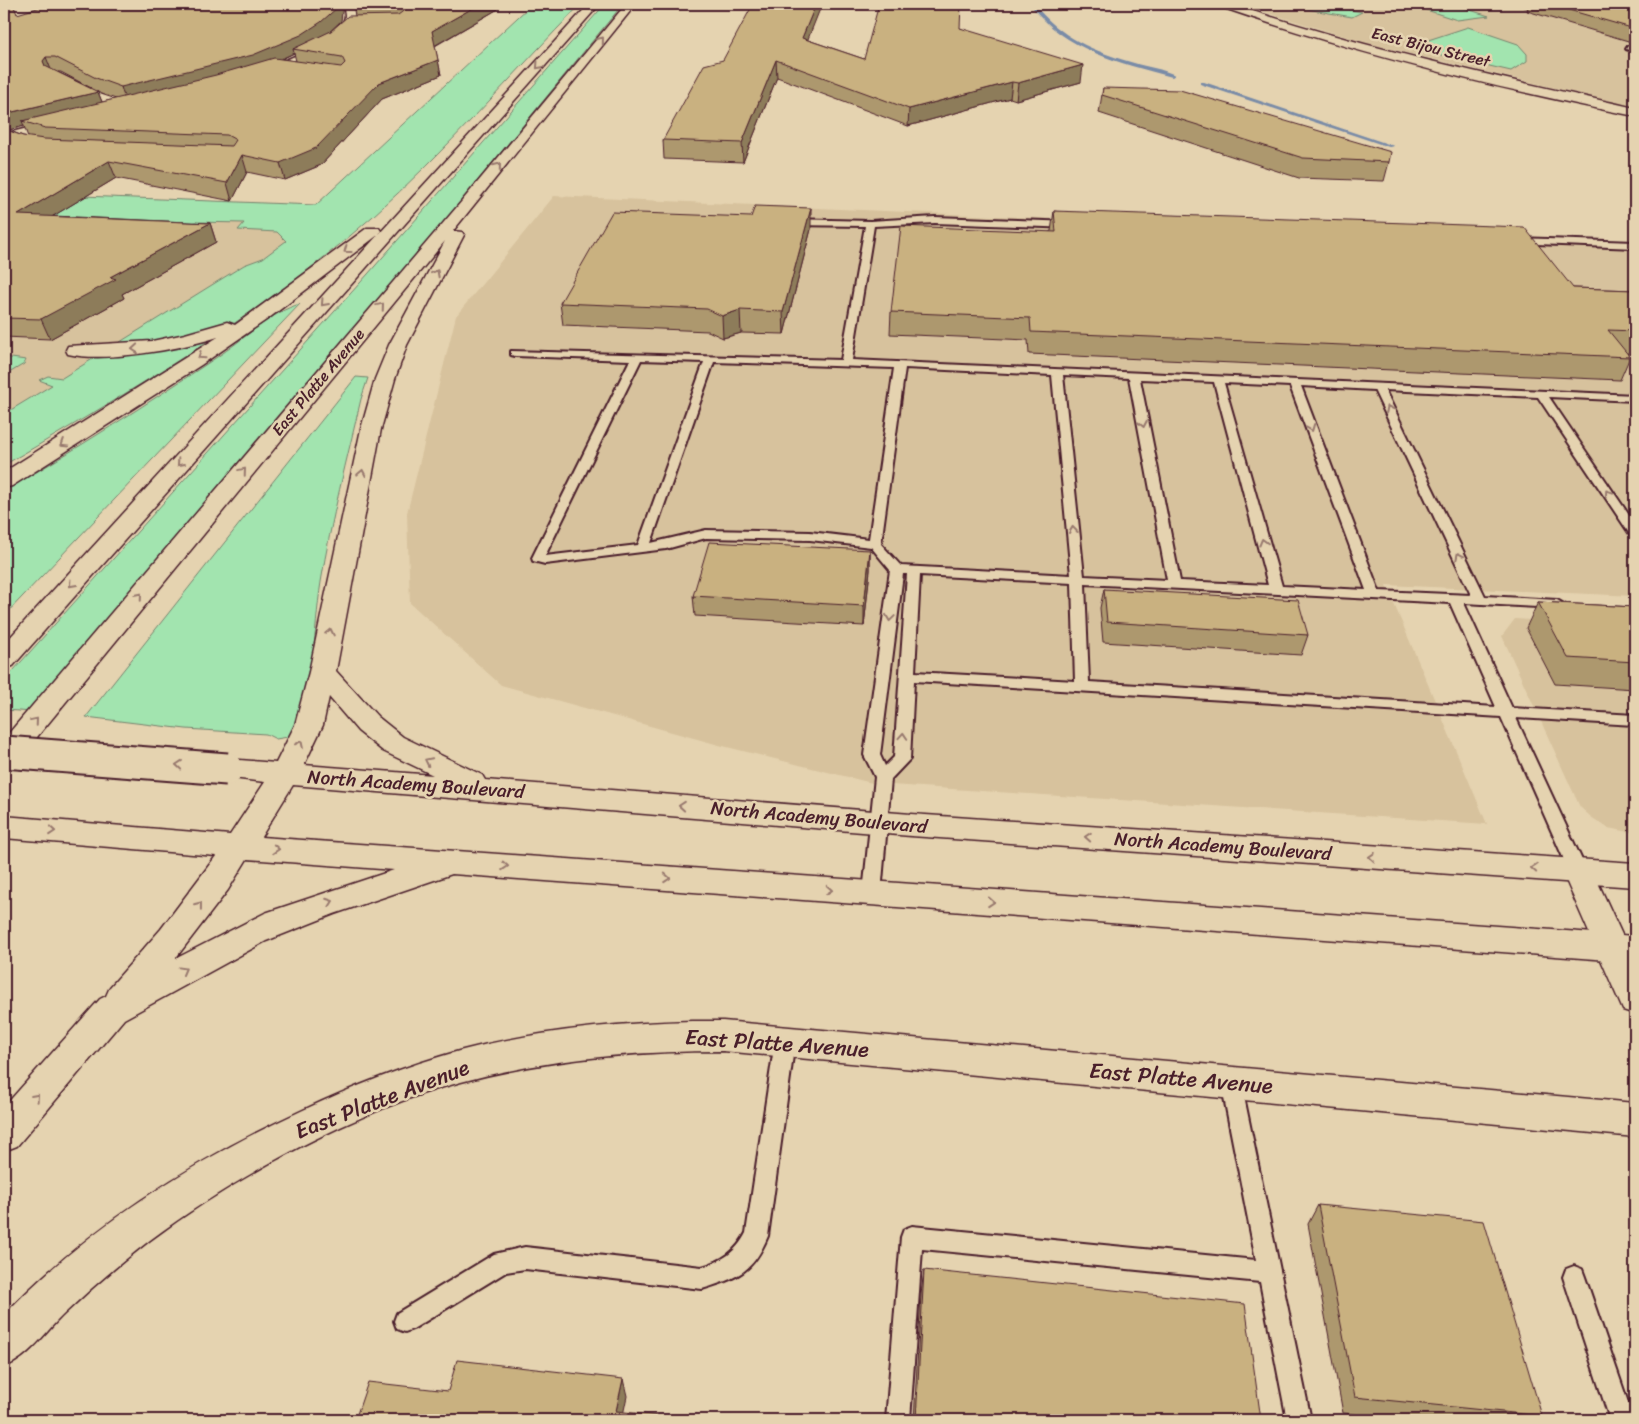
<svg xmlns="http://www.w3.org/2000/svg" width="1639" height="1424" viewBox="0 0 1639 1424" font-family="Sriracha,sans-serif">
<rect width="100%" height="100%" fill="#e5d3b0"/>
<filter id="ink" filterUnits="userSpaceOnUse"><feTurbulence type="fractalNoise" baseFrequency=".02" numOctaves="2"/><feDisplacementMap in="SourceGraphic" scale="10" xChannelSelector="R" yChannelSelector="G"/><feConvolveMatrix kernelMatrix="1 2 1 2 8 2 1 2 1" color-interpolation-filters="sRGB"/></filter>
<g filter="url(#ink)">
<g fill="#d7c29d">
<polygon points="1239,4 1635,4 1635,107 1370,44"/>
<polygon points="4,193 316,205 293,282 128,392 4,465"/>
<polygon points="554,196 1635,245 1635,596 1386,585 1487,824 876,784 719,745 501,685 410,603 407,513 456,316"/>
<polygon points="1515,619 1635,626 1635,833 1608,828 1591,817 1580,807 1502,636"/>
</g>
<g fill="#a2e4af" stroke="#76826d">
<path d="M532,4H581C512,75 446,151 372,217C261,315 132,391 4,465V414L52,385L39,380L48,376L62,378L244,265L263,258L286,241L277,232L238,230L244,223L195,222L183,227L4,219V193L316,205Z"/>
<polygon points="605,4 623,4 405,269 33,712 4,710 4,681 368,274"/>
<polygon points="1310,4 1316,4 1362,12 1352,17 1301,8"/>
<polygon points="1429,4 1451,4 1489,16 1457,20 1414,6"/>
<polygon points="1468,27 1518,44 1527,54 1527,61 1511,71 1416,49 1413,45"/>
<path d="M300,304L4,616V491C77,449 147,404 217,357C242,341 272,311 300,304Z"/>
<polygon points="4,357 26,360 24,364 4,376"/>
<path d="M356,377L368,378L361,399C347,459 331,520 321,582C313,633 316,691 288,737L276,739L266,734L186,729L86,717Z"/>
</g>
<g fill="none" stroke-linecap="round" stroke-linejoin="round">
<g fill="#798ba7" fill-rule="evenodd">
<path d="M1030,4H1034C1061,38 1093,51 1134,63C1147,67 1163,69 1175,75L1172,77C1118,62 1065,51 1030,4Z"/>
<polygon points="1200,82 1204,82 1394,146 1389,147 1200,84"/>
</g>
<g stroke="#4a1f2b" stroke-width="4">
<g id="service">
<polygon points="1628,46 1635,48 1635,52 1626,49"/>
<path d="M935,217L1073,222L1077,225L1073,228L935,223L874,226L852,360L1635,395V401L1549,397L1635,524V537L1631,536L1538,397L1385,390L1485,596L1557,600L1564,604L1557,608L1464,603L1512,708L1635,715L1634,725L1516,718L1587,871L1584,876L1578,878L1572,876L1569,871L1501,717L914,681L910,759L891,779L881,893L878,898L872,900L866,898L863,893L875,777L864,755L890,570L871,547L810,540L706,538L666,549L545,564L533,561L532,558L630,360L515,356L511,355V351L841,360L865,226L791,225L787,222L791,219L870,221ZM641,360L704,362L638,545L545,556ZM714,362L894,368L869,539L810,532L706,530L651,543ZM905,368L1052,375L1071,575L901,566L881,544ZM1063,375L1129,378L1167,580L1084,576ZM1140,379L1214,382L1268,585L1180,581ZM1224,383L1290,386L1366,590L1282,586ZM1301,386L1374,390L1471,595L1379,591ZM903,574H907L894,757L885,766L880,755ZM920,575L1072,583L1075,681L915,672ZM1085,584L1450,603L1496,707L1089,682Z"/>
<polygon points="1515,238 1635,242 1635,248 1512,243 1512,239"/>
<path d="M785,1033L792,1035L795,1041L768,1236C753,1272 738,1278 702,1289L525,1269L506,1272L413,1329L405,1332L397,1329L394,1321L397,1313L494,1254L525,1247L702,1267C723,1261 736,1252 746,1233L775,1041L778,1035Z"/>
<polygon points="1231,1073 1238,1076 1241,1082 1311,1420 1287,1420 1260,1282 922,1249 910,1420 886,1420 901,1237 904,1229 912,1226 1256,1260 1221,1082 1224,1076"/>
<polygon points="1574,1266 1582,1269 1585,1277 1634,1420 1610,1420 1563,1277 1566,1269"/>
</g>
</g>
<g stroke="#4a1f2b" stroke-width="3">
<g id="minor">
<path d="M343,4H353C356,14 356,21 349,30C338,44 273,81 256,77L254,74L256,71C276,64 344,41 345,15C345,12 343,7 343,4Z"/>
<polygon points="63,119 68,120 70,123 68,126 4,142 4,134"/>
<polygon points="1578,859 1589,863 1635,963 1635,1014 1623,1010 1562,871 1567,863"/>
<path d="M692,1021H723L1635,1103V1137L723,1051C634,1051 547,1059 461,1082C357,1110 236,1176 150,1240C120,1263 91,1288 64,1314C45,1332 29,1358 4,1367V1315C88,1227 191,1162 301,1111C352,1087 405,1066 459,1051C535,1031 613,1023 692,1021Z"/>
</g>
</g>
<g stroke="#4a1f2b" stroke-width="3">
<path id="tertiary" d="M1217,4H1232C1364,49 1499,77 1635,108V116C1495,88 1354,53 1218,6Z"/>
</g>
<g stroke="#4a1f2b" stroke-width="3">
<g id="trunk">
<path d="M589,4H600L13,666L4,668V644L378,235L269,318L201,365L12,486L4,488V472L218,337C181,349 105,363 68,354L66,350L68,346L152,341L185,334L227,322L235,325L367,228H379L381,231L379,234Z"/>
<path d="M626,4H636L453,231L462,232L464,235L407,345L395,379L381,429L336,671L378,717L403,737L482,775L485,780L911,814L1635,863V887L911,836L293,785L261,837L1635,936V962L452,874L334,914L266,941L124,1019L17,1146L4,1151V1107L100,999L106,996L110,987L161,929L216,856L4,838V816L230,835L265,782L217,776L213,769L217,762L227,759L276,763L295,725L309,672L361,429L375,379L389,345L445,241L14,765L4,768V739L462,201ZM329,697L358,731L383,751L433,775L304,765L323,725ZM247,859L394,870L265,913L175,959L228,890Z"/>
</g>
</g>
<use href="#service" fill="#e5d3b0" fill-rule="evenodd"/>
<use href="#minor" fill="#e5d3b0" fill-rule="evenodd"/>
<use href="#tertiary" fill="#e5d3b0" fill-rule="evenodd"/>
<use href="#trunk" fill="#e5d3b0" fill-rule="evenodd"/>
<g stroke="#4a1f2b" stroke-width="35" stroke-linecap="butt">
<polyline id="trunk-bridge" points="4,752 227,769"/>
</g>
<use href="#trunk-bridge" stroke="#e5d3b0" stroke-width="31"/>
</g>
<g fill="#ad986e" stroke="#4a1f2b" fill-rule="evenodd">
<path d="M4,4L17,14L341,21L328,33L355,16L353,4H497L498,9L435,46L441,75L382,99L321,165L285,180L247,172L232,201L116,178L53,216L210,223L216,242L122,294L124,298L50,339L4,337ZM294,53L296,61L282,59ZM58,72H61L91,88ZM98,92L101,94L116,99L102,102ZM24,126L28,137L23,136L8,130Z"/>
<polygon points="1513,4 1635,4 1635,43 1527,11 1528,8"/>
<polygon points="960,28 1081,82 1016,100 1010,98 908,126 777,77 743,162 664,159 663,140 723,60 808,40 864,59"/>
<polygon points="1103,88 1389,162 1384,181 1299,178 1099,113"/>
<polygon points="1054,211 1573,288 1635,290 1635,354 1627,353 1630,357 1620,380 1029,354 1028,340 890,334 891,312 1051,231"/>
<polygon points="811,229 784,334 741,333 723,338 708,331 563,325 560,303"/>
<polygon points="870,550 870,570 864,626 695,616 693,596"/>
<polygon points="1104,589 1308,635 1301,655 1103,642 1100,608"/>
<polygon points="1538,602 1635,607 1635,689 1555,684 1526,628"/>
<polygon points="1318,1205 1542,1416 1538,1420 1408,1420 1343,1413 1308,1224"/>
<polygon points="924,1270 1261,1420 914,1420 921,1294"/>
</g>
<g fill="#8d7c5a" stroke="#4a1f2b">
<polygon points="338,4 343,4 341,21 325,36 293,49 294,53 257,70 126,103 121,87"/>
<polygon points="480,4 497,4 498,9 434,46 432,31"/>
<polygon points="816,4 822,4 802,54 802,38"/>
<polygon points="46,57 52,72 48,76 43,61"/>
<polygon points="438,60 441,75 382,99 321,165 285,180 280,163 379,83"/>
<polygon points="776,60 777,77 743,162 742,143"/>
<polygon points="1083,65 1081,82 1016,100 1018,83"/>
<polygon points="1012,82 1010,98 908,126 909,109"/>
<polygon points="98,92 104,107 22,121 24,126 5,131 4,135 4,114"/>
<polygon points="242,155 247,172 232,201 227,183"/>
<polygon points="109,161 116,178 25,233 18,215"/>
<polygon points="811,208 811,229 784,334 783,312"/>
<polygon points="210,223 216,242 122,294 124,298 50,339 41,319 110,277"/>
<polygon points="740,310 741,333 723,338 722,316"/>
<polygon points="870,550 870,570 864,626 864,606"/>
<polygon points="623,1379 627,1396 622,1420 616,1411"/>
</g>
<g fill="#c9b180" stroke="#4a1f2b">
<polygon points="4,4 13,4 17,14 51,4 338,4 338,7 321,22 301,35 253,55 121,87 96,78 55,57 46,57 43,61 45,66 98,92 4,114"/>
<polygon points="353,4 480,4 432,31 438,60 379,83 316,148 280,163 242,155 227,183 109,161 18,215 210,223 110,277 116,279 41,319 4,318 4,129 23,136 44,139 232,146 236,140 227,135 45,128 22,121 216,75 274,58 341,67 345,63 342,57 293,49 331,31 348,16 398,15 406,9 398,5 353,6"/>
<polygon points="753,4 816,4 802,38 864,59 879,4 961,4 960,28 1083,65 1018,83 1012,82 909,109 776,60 742,143 663,140 704,65 723,60"/>
<polygon points="1548,4 1635,4 1635,29"/>
<polygon points="1103,88 1180,90 1391,152 1389,162 1303,158 1102,95"/>
<polygon points="755,206 811,208 783,312 740,310 722,316 707,309 560,303 612,212 751,217"/>
<polygon points="1054,211 1524,227 1573,288 1635,290 1635,331 1608,330 1630,357 1031,332 1030,318 891,312 901,226 1056,232"/>
<polygon points="709,542 870,550 864,606 693,596"/>
<polygon points="1104,589 1298,600 1308,635 1107,622"/>
<polygon points="1538,602 1635,607 1635,662 1568,658"/>
<polygon points="1318,1205 1484,1221 1542,1416 1355,1397"/>
<polygon points="924,1270 1245,1304 1261,1420 916,1420"/>
<polygon points="457,1360 623,1379 616,1411 695,1420 355,1420 368,1382 448,1391"/>
</g>
<defs><path id="oneway-chevron" d="M-2-3.5L2.5 0L-2 3.5" fill="none" stroke-width="1.6" stroke-linecap="round" stroke-linejoin="round" transform="scale(1.25)"/></defs>
<g stroke="#98796e">
<use href="#oneway-chevron" transform="translate(601 40) rotate(-51)"/>
<use href="#oneway-chevron" transform="translate(539 66) rotate(132)"/>
<use href="#oneway-chevron" transform="translate(498 166) rotate(-51)"/>
<use href="#oneway-chevron" transform="translate(347 250) rotate(144)"/>
<use href="#oneway-chevron" transform="translate(436 273) rotate(-62)"/>
<use href="#oneway-chevron" transform="translate(324 303) rotate(132)"/>
<use href="#oneway-chevron" transform="translate(381 306) rotate(-50)"/>
<use href="#oneway-chevron" transform="translate(135 349) rotate(175)"/>
<use href="#oneway-chevron" transform="translate(201 356) rotate(145)"/>
<use href="#oneway-chevron" transform="translate(1389 409) rotate(-116)"/>
<use href="#oneway-chevron" transform="translate(1143 424) rotate(79)"/>
<use href="#oneway-chevron" transform="translate(1311 428) rotate(69)"/>
<use href="#oneway-chevron" transform="translate(64 444) rotate(148)"/>
<use href="#oneway-chevron" transform="translate(180 463) rotate(132)"/>
<use href="#oneway-chevron" transform="translate(243 471) rotate(-50)"/>
<use href="#oneway-chevron" transform="translate(362 473) rotate(-79)"/>
<use href="#oneway-chevron" transform="translate(1608 493) rotate(-124)"/>
<use href="#oneway-chevron" transform="translate(1073 530) rotate(-96)"/>
<use href="#oneway-chevron" transform="translate(1263 542) rotate(-105)"/>
<use href="#oneway-chevron" transform="translate(1459 556) rotate(-116)"/>
<use href="#oneway-chevron" transform="translate(72 584) rotate(132)"/>
<use href="#oneway-chevron" transform="translate(139 596) rotate(-50)"/>
<use href="#oneway-chevron" transform="translate(890 618) rotate(98)"/>
<use href="#oneway-chevron" transform="translate(330 632) rotate(-78)"/>
<use href="#oneway-chevron" transform="translate(35 721) rotate(-50)"/>
<use href="#oneway-chevron" transform="translate(903 736) rotate(-86)"/>
<use href="#oneway-chevron" transform="translate(300 744) rotate(-64)"/>
<use href="#oneway-chevron" transform="translate(428 761) rotate(-154)"/>
<use href="#oneway-chevron" transform="translate(179 765) rotate(-175)"/>
<use href="#oneway-chevron" transform="translate(682 806) rotate(-175)"/>
<use href="#oneway-chevron" transform="translate(52 831) rotate(5)"/>
<use href="#oneway-chevron" transform="translate(1088 837) rotate(-176)"/>
<use href="#oneway-chevron" transform="translate(276 849) rotate(4)"/>
<use href="#oneway-chevron" transform="translate(1372 857) rotate(-176)"/>
<use href="#oneway-chevron" transform="translate(505 866) rotate(4)"/>
<use href="#oneway-chevron" transform="translate(1534 868) rotate(-176)"/>
<use href="#oneway-chevron" transform="translate(667 878) rotate(4)"/>
<use href="#oneway-chevron" transform="translate(829 890) rotate(4)"/>
<use href="#oneway-chevron" transform="translate(330 902) rotate(-20)"/>
<use href="#oneway-chevron" transform="translate(991 902) rotate(4)"/>
<use href="#oneway-chevron" transform="translate(199 905) rotate(-52)"/>
<use href="#oneway-chevron" transform="translate(183 970) rotate(-29)"/>
<use href="#oneway-chevron" transform="translate(36 1097) rotate(-48)"/>
</g>
</g>
<g text-anchor="middle" dominant-baseline="central" stroke-width="5" stroke-linejoin="round" paint-order="stroke">
<g font-size="16" fill="#4a1f2b" stroke="#e5d3b0">
<text transform="translate(1431 47) rotate(14)">East Bijou Street</text>
<text transform="translate(318 382) rotate(-50)">East Platte Avenue</text>
</g>
<g font-size="19" fill="#4a1f2b" stroke="#e5d3b0">
<text transform="translate(416 784) rotate(4)">North Academy Boulevard</text>
<text transform="translate(819 817) rotate(5)">North Academy Boulevard</text>
<text transform="translate(1223 846) rotate(4)">North Academy Boulevard</text>
</g>
<g font-size="22" fill="#4a1f2b" stroke="#e5d3b0">
<text transform="translate(777 1043) rotate(4)">East Platte Avenue</text>
<text transform="translate(1181 1078) rotate(5)">East Platte Avenue</text>
<text transform="translate(382 1099) rotate(-21)">East Platte Avenue</text>
</g>
</g>
<rect width="1639" height="1424" fill="none" stroke="#e5d3b0" stroke-width="20"/>
<rect x="10" y="10" width="1619" height="1404" fill="none" stroke="#4a1f2b" stroke-width="2" filter="url(#ink)"/>
</svg>
